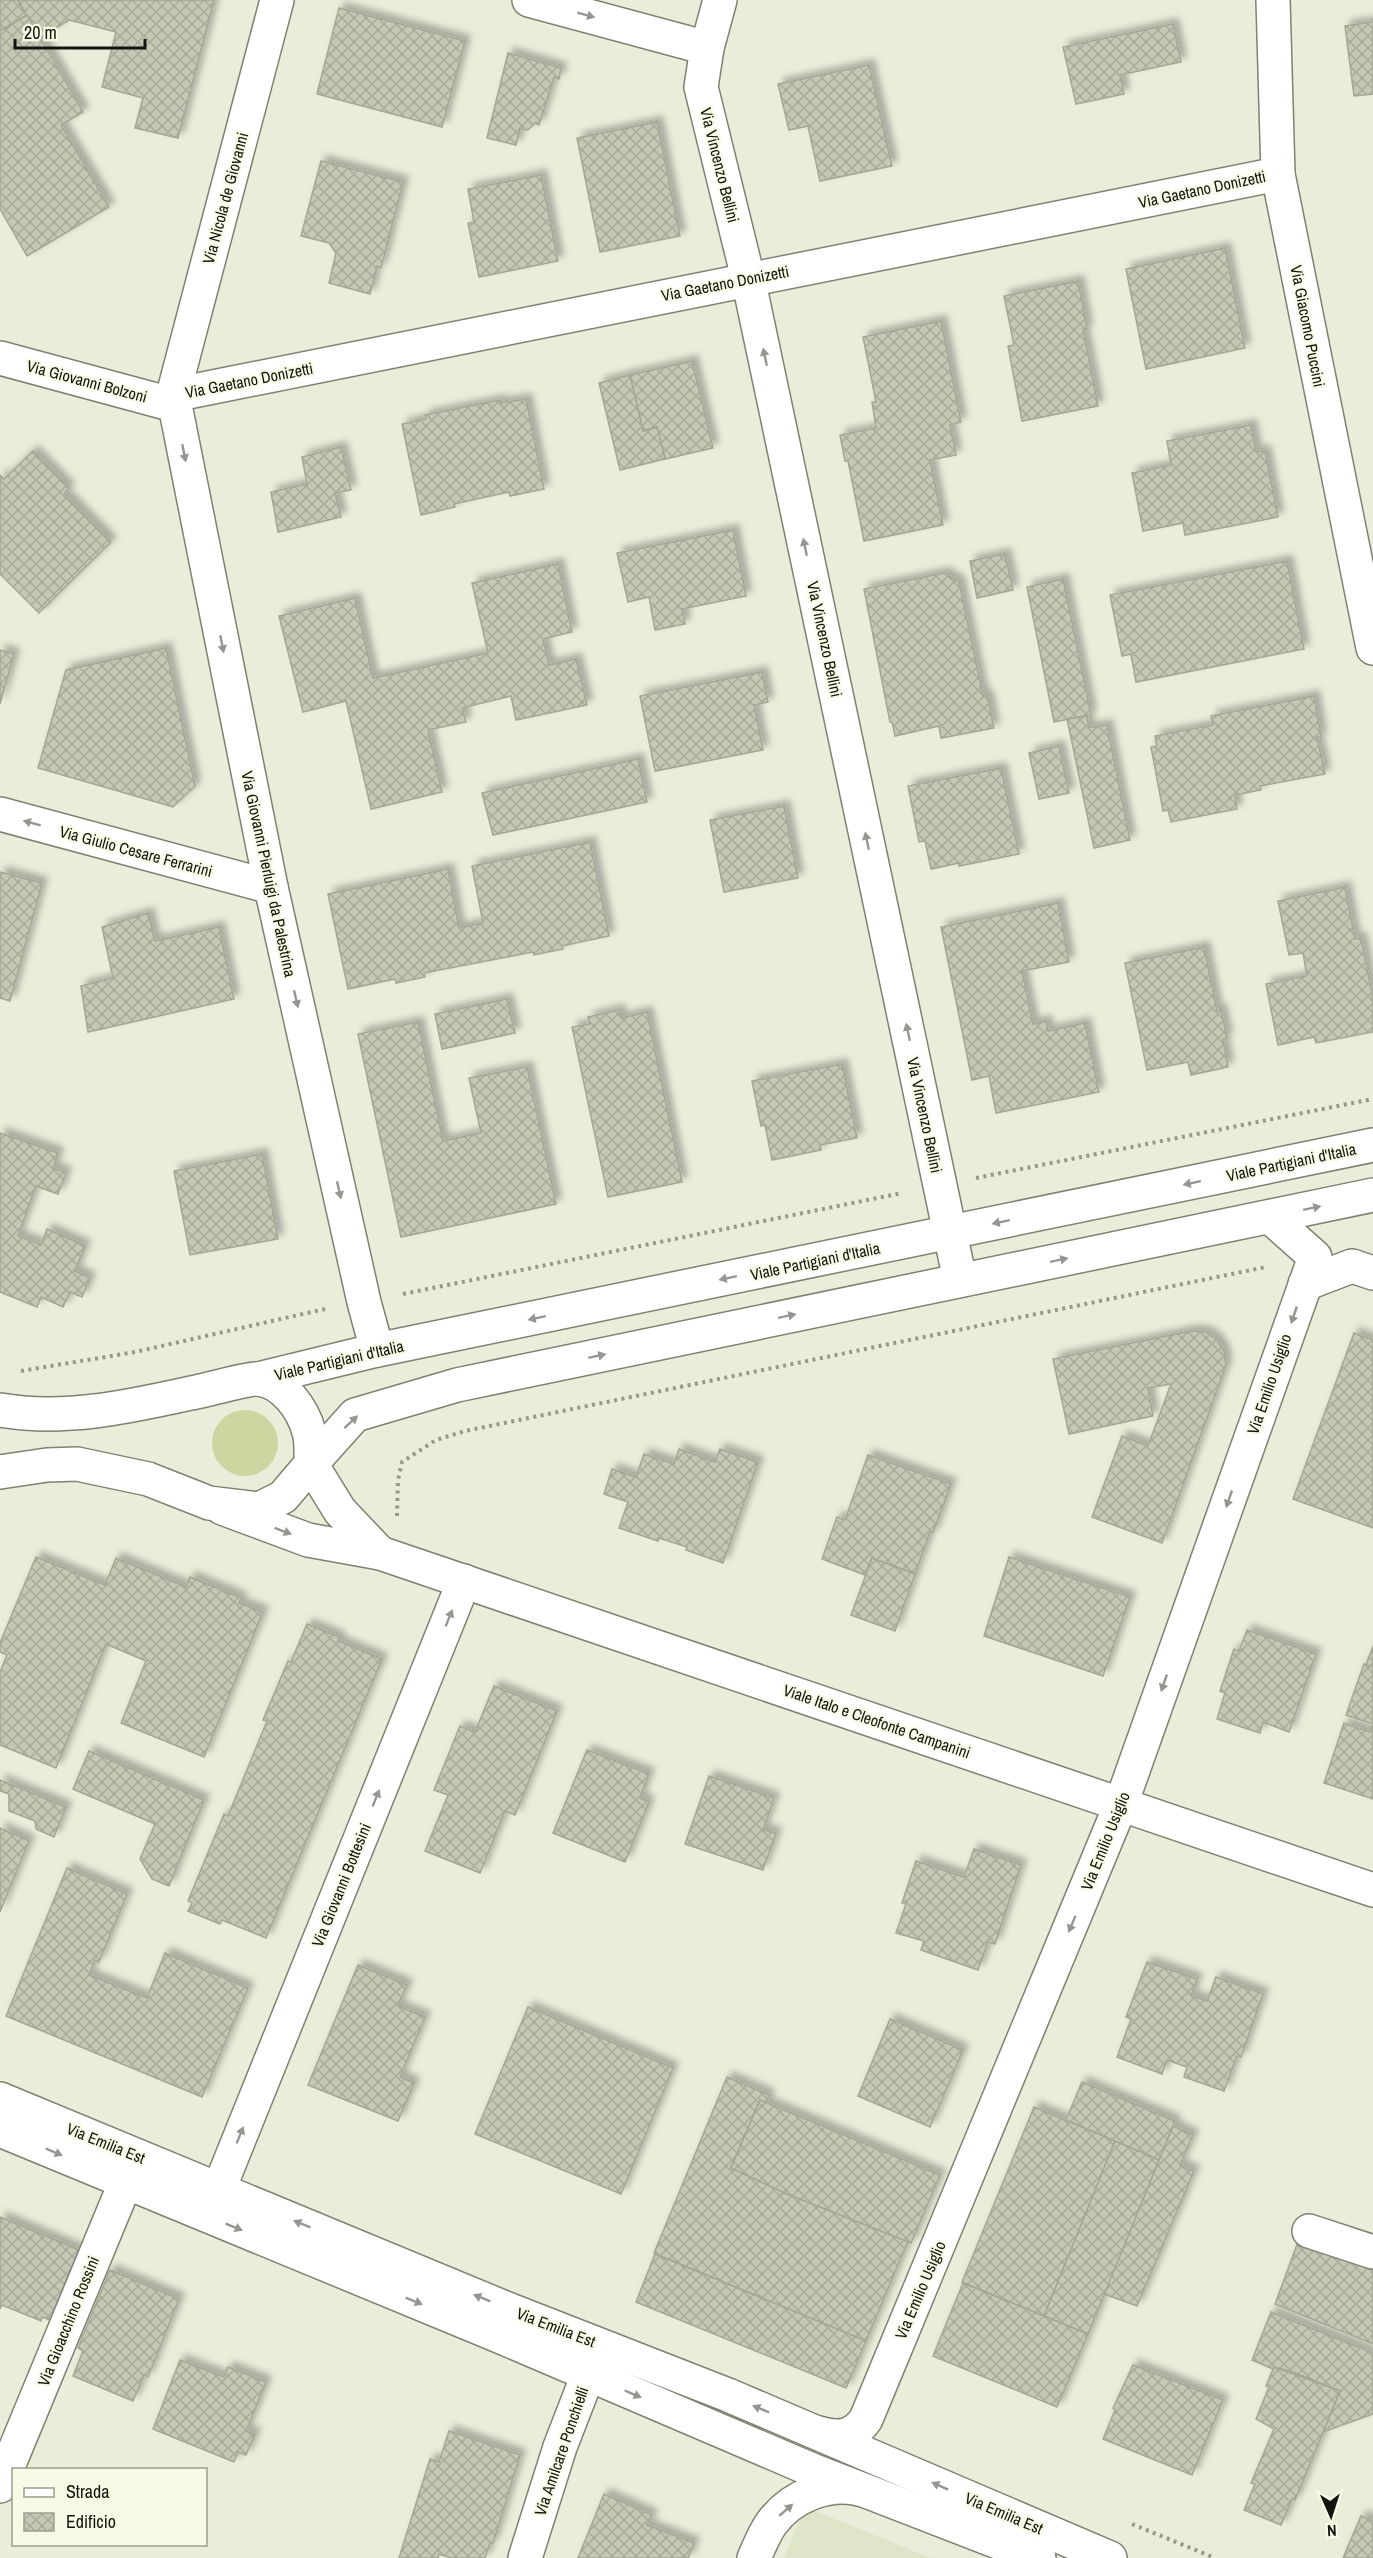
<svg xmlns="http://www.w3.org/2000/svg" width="1373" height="2558" viewBox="0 0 1373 2558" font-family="'Archivo Narrow',sans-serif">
<defs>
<pattern id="building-cross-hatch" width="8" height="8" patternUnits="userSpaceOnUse" patternTransform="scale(1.5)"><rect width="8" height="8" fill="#c4c8b4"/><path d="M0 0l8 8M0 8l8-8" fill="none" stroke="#a8ab9a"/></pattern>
<filter id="shadow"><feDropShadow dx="5.5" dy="-5.5" stdDeviation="3" flood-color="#0004"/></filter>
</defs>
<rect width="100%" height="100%" fill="#e9edd9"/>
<polygon fill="#dfe5c9" points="805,2507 931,2558 784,2558"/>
<circle fill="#ccd6a1" cx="245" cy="1443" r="33"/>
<g fill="url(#building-cross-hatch)" stroke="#a3a794" stroke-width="1.5" filter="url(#shadow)">
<polygon points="0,0 18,0 27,15 0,31"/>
<polygon points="18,0 214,0 178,138 135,128 143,98 102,87 116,32 69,20 40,38"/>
<polygon points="339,8 465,41 442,127 317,94"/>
<polygon points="27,15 83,112 61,125 109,207 27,256 0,209 0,31"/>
<polygon points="1373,22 1373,94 1354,96 1345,26"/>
<polygon points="1173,24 1181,62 1120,75 1124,94 1076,104 1063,47"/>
<polygon points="508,53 561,68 559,79 554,77 539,125 535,123 528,130 520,129 516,145 487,138"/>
<polygon points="869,65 892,166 820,181 808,126 789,130 778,84"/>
<polygon points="657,122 680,236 600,252 577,138"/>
<polygon points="321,161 403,182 381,268 377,266 370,294 329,283 336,253 329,243 301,236"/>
<polygon points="541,175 558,261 479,277 468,223 474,222 468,189"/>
<polygon points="1225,248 1245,348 1146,369 1126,269"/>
<polygon points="1078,281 1087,329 1083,329 1098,406 1022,421 1008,346 1014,345 1004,296"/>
<polygon points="941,321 961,422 950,425 956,455 930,460 943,525 864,541 848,461 845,461 840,435 876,428 872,402 876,402 863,337"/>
<polygon points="692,361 713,448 665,459 657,427 643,431 630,375"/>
<polygon points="630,375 643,431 657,427 665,459 620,470 599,383"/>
<polygon points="526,399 544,489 510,496 509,492 454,504 455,507 421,515 402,424 426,419 425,415 500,400 501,403"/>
<polygon points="1251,425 1256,452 1265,451 1278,517 1185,535 1183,523 1143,531 1132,473 1171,465 1167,441"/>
<polygon points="341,447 351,490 335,493 341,517 278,532 271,492 307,484 302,457"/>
<polygon points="33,451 69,488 64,494 111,542 39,613 0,574 0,475 4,479"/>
<polygon points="733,530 746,596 682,609 685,624 655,630 649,597 628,602 617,553"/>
<polygon points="1005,554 1013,590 977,598 970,561"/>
<polygon points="1287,561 1304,649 1136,682 1131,654 1122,656 1110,595"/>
<polygon points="558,564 572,632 543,639 549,665 576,659 587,705 516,720 511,696 462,708 466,722 428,730 442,792 371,809 346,701 303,712 279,616 355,598 373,678 488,653 472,583"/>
<polygon points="944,573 959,582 983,696 987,695 994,728 941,738 939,726 895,736 892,722 890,722 864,589"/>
<polygon points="1063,579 1091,715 1054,722 1027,587"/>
<polygon points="166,648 195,786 173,807 38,768 66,670"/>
<polygon points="0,650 14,654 0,704"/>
<polygon points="762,672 768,702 754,705 763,750 655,771 640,696"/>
<polygon points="1314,696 1321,737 1317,737 1325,774 1260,786 1261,790 1235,795 1237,809 1171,822 1168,810 1163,811 1151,747 1157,746 1155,736 1213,725 1211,716"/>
<polygon points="1087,716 1089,728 1107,725 1130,840 1094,848 1067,719"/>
<polygon points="1059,746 1069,793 1039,799 1029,753"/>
<polygon points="638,759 647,802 493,835 482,793"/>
<polygon points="1001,768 1019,854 959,866 959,863 931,869 925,841 919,842 908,786"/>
<polygon points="784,806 798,878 724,892 710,820"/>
<polygon points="590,842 609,936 562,946 563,949 534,955 533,952 424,973 425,977 396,983 395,979 348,989 328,894 448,869 459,928 483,923 472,866"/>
<polygon points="0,872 42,883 10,1001 0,998"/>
<polygon points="1345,887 1355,939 1361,938 1373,999 1373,1032 1316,1043 1314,1037 1278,1045 1266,984 1307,976 1303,953 1289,955 1278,901"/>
<polygon points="1058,903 1069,962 1022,971 1033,1024 1046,1021 1048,1031 1085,1023 1099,1092 996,1113 989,1076 972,1080 941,927"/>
<polygon points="148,913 155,941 219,927 234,999 88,1032 81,986 113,978 102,927"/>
<polygon points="1204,947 1217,1011 1221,1010 1227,1038 1223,1039 1228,1067 1191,1075 1188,1062 1147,1070 1125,963"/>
<polygon points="507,999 515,1033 442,1049 435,1014"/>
<polygon points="619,1010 621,1018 647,1012 682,1182 608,1197 572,1027 590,1024 588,1017"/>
<polygon points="418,1022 443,1141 481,1133 469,1078 527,1067 556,1204 401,1237 358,1034"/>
<polygon points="842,1064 857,1138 820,1145 821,1150 772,1160 765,1125 761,1126 752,1081"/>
<polygon points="0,1133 58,1153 53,1168 66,1173 58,1194 36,1186 18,1236 41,1245 47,1229 85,1246 75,1271 90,1278 82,1297 70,1292 63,1307 41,1297 37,1307 0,1292"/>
<polygon points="262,1154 278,1239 190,1255 174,1171"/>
<polygon points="1191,1331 1206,1332 1216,1339 1224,1351 1226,1365 1162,1543 1092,1517 1122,1436 1148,1446 1171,1384 1148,1388 1153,1416 1069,1434 1053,1359"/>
<polygon points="1354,1333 1373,1340 1373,1528 1293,1499"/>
<polygon points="679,1449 715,1462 720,1449 758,1462 723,1563 686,1550 687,1547 659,1538 658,1541 619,1528 628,1502 604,1494 612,1469 636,1477 644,1454 674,1464"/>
<polygon points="868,1455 951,1484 933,1533 930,1532 915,1574 872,1558 865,1575 822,1559 837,1517 845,1520"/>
<polygon points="36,1557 105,1585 116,1558 186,1587 190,1577 241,1598 239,1603 263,1612 204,1757 121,1723 146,1661 106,1644 56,1768 0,1745 0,1672 7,1655 0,1652 0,1643"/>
<polygon points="1009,1557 1130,1597 1103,1676 984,1636"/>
<polygon points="872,1558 915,1574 895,1631 851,1615"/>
<polygon points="307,1624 339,1637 338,1641 382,1659 266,1938 222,1920 220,1924 188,1911 192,1903 188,1901 224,1814 228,1816 267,1721 263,1720 288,1661 291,1662"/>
<polygon points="1247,1630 1316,1654 1289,1732 1263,1722 1260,1733 1217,1719 1225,1693 1220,1691 1234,1649 1239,1651"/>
<polygon points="1373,1646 1373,1667 1366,1665"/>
<polygon points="1364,1664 1373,1667 1373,1799 1324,1783 1344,1723 1370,1732 1373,1724 1346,1715"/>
<polygon points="494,1686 557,1711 515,1815 505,1811 480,1873 425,1851 448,1795 434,1790 460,1726 475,1732"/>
<polygon points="587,1750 649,1774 640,1798 649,1802 625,1862 553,1833"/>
<polygon points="89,1751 204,1800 169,1886 152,1879 140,1859 155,1824 73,1789"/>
<polygon points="709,1776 774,1798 763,1830 776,1833 763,1870 685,1844"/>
<polygon points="0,1780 66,1807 54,1837 36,1829 35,1821 9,1811 9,1794 0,1791"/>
<polygon points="0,1828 29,1841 0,1912"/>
<polygon points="974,1849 1021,1865 995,1944 988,1942 978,1970 921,1950 924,1941 896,1933 906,1904 902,1903 916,1861 964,1877"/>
<polygon points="67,1868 127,1894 99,1962 95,1960 89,1975 147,1998 165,1953 248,1988 202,2097 6,2016"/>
<polygon points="1147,1962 1197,1979 1191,1996 1207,2001 1216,1977 1263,1994 1241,2057 1237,2056 1224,2091 1184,2077 1187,2067 1167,2060 1162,2074 1117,2057 1131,2019 1126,2017"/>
<polygon points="358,1965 407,1985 398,2006 425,2017 400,2077 414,2083 398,2121 308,2085"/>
<polygon points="528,2007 673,2068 621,2194 475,2134"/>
<polygon points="890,2019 963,2050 930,2127 858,2096"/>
<polygon points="727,2077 769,2095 766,2103 760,2100 731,2168 787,2194 908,2241 866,2341 654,2253"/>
<polygon points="1082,2082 1175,2121 1159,2160 1066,2120"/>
<polygon points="760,2100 940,2175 911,2243 787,2194 731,2168"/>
<polygon points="1034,2107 1115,2141 1044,2316 962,2282"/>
<polygon points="1173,2126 1193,2135 1180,2165 1194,2171 1137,2306 1104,2294"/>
<polygon points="1115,2141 1159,2160 1088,2334 1044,2316"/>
<polygon points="0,2217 79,2250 50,2320 42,2317 41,2321 2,2305 0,2309"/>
<polygon points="1298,2242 1373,2269 1373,2344 1275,2304"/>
<polygon points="655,2254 866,2341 846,2388 636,2302"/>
<polygon points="110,2270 179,2299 148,2377 144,2375 133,2401 73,2376 83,2351 78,2348"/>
<polygon points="963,2283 1088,2334 1057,2407 933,2356"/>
<polygon points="1271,2312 1373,2353 1373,2414 1323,2432 1340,2391 1293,2372 1274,2367 1273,2369 1252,2360"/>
<polygon points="180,2360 224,2377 228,2367 266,2382 246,2431 255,2434 246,2455 238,2452 234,2462 153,2429"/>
<polygon points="1133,2365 1223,2400 1192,2475 1103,2439 1115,2410 1113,2408"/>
<polygon points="1274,2367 1340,2391 1295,2500 1292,2499 1281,2525 1244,2510 1255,2484 1251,2483 1274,2429 1256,2419 1269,2387 1266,2386"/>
<polygon points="449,2431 520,2455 493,2543 490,2543 485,2558 452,2558 439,2554 438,2558 399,2558 430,2459 439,2462"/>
<polygon points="604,2494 652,2515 647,2525 694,2543 688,2558 578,2558"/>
<polygon points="1361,2516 1373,2521 1373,2558 1343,2558"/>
</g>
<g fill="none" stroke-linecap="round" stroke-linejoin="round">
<g stroke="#7e8270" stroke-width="36">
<g id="street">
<polyline points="277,0 173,395 271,887 364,1302 377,1350"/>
<polyline points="529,0 707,48"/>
<polyline points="720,0 707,48 701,87 748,278 960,1280"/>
<polyline points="1273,0 1278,174 1373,648"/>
<polyline points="0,358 163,402 173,395 1278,174"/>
<polyline points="0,814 271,887"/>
<polyline points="1305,1284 1352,1266 1373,1273"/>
<polyline points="222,1508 308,1540 380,1553 340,1511 311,1464"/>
<polyline points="380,1553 1373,1890"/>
<polyline points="219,2189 464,1581"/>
<polyline points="1309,2231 1373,2252"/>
<path d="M819,2433C839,2439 854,2437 866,2419L1121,1804L1315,1257L1270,1217"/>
<polyline points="0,2486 136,2157"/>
<polyline points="525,2558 560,2447 598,2349"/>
<path d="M754,2558C759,2547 764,2534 771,2524C791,2496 830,2480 863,2490"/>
</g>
</g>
<g stroke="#7e8270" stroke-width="36">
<g id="secondary">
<polyline points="258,1379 377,1350 1373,1145"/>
<path d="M0,1410C64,1421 128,1407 191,1393C204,1391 248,1378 258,1379C283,1381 303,1409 309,1432C312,1442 311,1454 311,1464L283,1497L259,1509L209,1503L148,1479L77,1464L47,1465L0,1472"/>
<polyline points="311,1464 355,1415 457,1385 1373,1195"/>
<polyline points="0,2099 510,2310 728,2395 1110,2558"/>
<polyline points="0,2130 499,2336 817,2472 1039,2558"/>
</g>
</g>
<g stroke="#96998a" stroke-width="4" stroke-dasharray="3 4.5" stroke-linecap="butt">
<polyline points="976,1178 1373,1099"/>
<polyline points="403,1294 902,1193"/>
<polyline points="21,1371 135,1352 325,1309"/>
<polyline points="397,1516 398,1480 402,1462 436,1440 465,1431 1266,1267"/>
<polyline points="1132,2524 1215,2558"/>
</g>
<use href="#street" stroke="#fff" stroke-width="33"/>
<use href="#secondary" stroke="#fff" stroke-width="33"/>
</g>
<defs><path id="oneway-solid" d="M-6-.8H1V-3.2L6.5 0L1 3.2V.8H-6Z" transform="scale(1.5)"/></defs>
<g fill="#959592">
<use href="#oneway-solid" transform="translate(586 15) rotate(15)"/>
<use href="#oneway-solid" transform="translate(765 357) rotate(-102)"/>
<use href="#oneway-solid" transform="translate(184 453) rotate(79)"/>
<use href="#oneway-solid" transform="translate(805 547) rotate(-102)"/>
<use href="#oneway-solid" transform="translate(222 644) rotate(79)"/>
<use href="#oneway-solid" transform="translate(32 823) rotate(-165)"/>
<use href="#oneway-solid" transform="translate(867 841) rotate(-102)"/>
<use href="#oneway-solid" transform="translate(296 999) rotate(77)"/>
<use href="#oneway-solid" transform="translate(908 1032) rotate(-102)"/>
<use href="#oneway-solid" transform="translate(1192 1183) rotate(168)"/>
<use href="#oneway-solid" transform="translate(339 1190) rotate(77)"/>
<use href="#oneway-solid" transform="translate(1312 1208) rotate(-12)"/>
<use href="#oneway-solid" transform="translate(1001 1222) rotate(168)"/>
<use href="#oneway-solid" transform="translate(1059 1260) rotate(-12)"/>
<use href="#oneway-solid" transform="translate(728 1278) rotate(168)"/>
<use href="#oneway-solid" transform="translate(1294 1315) rotate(109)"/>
<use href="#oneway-solid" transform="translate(787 1316) rotate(-12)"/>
<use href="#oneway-solid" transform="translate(537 1318) rotate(168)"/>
<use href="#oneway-solid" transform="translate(597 1356) rotate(-12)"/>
<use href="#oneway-solid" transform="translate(351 1422) rotate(-43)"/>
<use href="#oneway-solid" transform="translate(1229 1499) rotate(109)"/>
<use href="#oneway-solid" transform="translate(283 1531) rotate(21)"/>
<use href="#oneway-solid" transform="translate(449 1618) rotate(-68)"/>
<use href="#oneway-solid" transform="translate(1164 1683) rotate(109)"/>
<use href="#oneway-solid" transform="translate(376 1798) rotate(-68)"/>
<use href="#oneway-solid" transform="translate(1072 1924) rotate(113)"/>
<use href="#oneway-solid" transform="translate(240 2135) rotate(-68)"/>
<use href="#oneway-solid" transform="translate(54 2152) rotate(23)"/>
<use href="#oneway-solid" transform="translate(302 2224) rotate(-158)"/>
<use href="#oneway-solid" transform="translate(234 2227) rotate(22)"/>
<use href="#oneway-solid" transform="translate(482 2298) rotate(-158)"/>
<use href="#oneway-solid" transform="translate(414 2301) rotate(22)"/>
<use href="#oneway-solid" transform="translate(633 2394) rotate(23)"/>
<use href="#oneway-solid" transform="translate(761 2409) rotate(-157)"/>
<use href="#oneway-solid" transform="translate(940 2486) rotate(-156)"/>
<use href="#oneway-solid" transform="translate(786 2510) rotate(-41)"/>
</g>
<g text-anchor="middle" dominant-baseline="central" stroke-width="4.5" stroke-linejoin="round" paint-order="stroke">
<g font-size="16" fill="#13140d" stroke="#f7fbe6">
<text transform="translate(720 165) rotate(76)">Via Vincenzo Bellini</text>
<text transform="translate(1202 189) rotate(-12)">Via Gaetano Donizetti</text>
<text transform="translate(225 198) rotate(-75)">Via Nicola de Giovanni</text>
<text transform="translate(725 283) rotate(-11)">Via Gaetano Donizetti</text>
<text transform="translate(1308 326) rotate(79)">Via Giacomo Puccini</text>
<text transform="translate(249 380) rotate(-11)">Via Gaetano Donizetti</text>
<text transform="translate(87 381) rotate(15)">Via Giovanni Bolzoni</text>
<text transform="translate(825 639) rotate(78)">Via Vincenzo Bellini</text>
<text transform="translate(136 851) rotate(15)">Via Giulio Cesare Ferrarini</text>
<text transform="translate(269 874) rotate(78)">Via Giovanni Pierluigi da Palestrina</text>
<text transform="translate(925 1115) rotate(78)">Via Vincenzo Bellini</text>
<text transform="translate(1291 1162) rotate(-12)">Viale Partigiani d'Italia</text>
<text transform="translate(815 1261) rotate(-12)">Viale Partigiani d'Italia</text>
<text transform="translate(339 1360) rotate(-13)">Viale Partigiani d'Italia</text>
<text transform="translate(1269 1384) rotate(-71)">Via Emilio Usiglio</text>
<text transform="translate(877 1721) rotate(19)">Viale Italo e Cleofonte Campanini</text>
<text transform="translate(1105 1841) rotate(-68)">Via Emilio Usiglio</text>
<text transform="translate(341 1885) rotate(-68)">Via Giovanni Bottesini</text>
<text transform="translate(106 2143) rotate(22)">Via Emilia Est</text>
<text transform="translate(920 2290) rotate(-67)">Via Emilio Usiglio</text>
<text transform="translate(68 2321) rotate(-68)">Via Gioacchino Rossini</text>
<text transform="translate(556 2327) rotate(21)">Via Emilia Est</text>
<text transform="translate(561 2451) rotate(-71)">Via Amilcare Ponchielli</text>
<text transform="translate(1004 2513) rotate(23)">Via Emilia Est</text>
</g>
</g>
<rect x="12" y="2468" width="195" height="78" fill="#f7fbe6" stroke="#9c9f8f" stroke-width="1.5"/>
<rect x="24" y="2488" width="30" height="9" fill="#ffffff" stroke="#9c9f8f" stroke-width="1.5"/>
<text x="66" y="2498" font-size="18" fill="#13140d">Strada</text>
<rect x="24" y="2513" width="30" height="18" fill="url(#building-cross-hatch)" stroke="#9c9f8f" stroke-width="1.5"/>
<text x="66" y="2528" font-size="18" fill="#13140d">Edificio</text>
<g transform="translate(1331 2516) rotate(177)" stroke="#f7fbe6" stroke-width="4.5" paint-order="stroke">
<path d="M0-4.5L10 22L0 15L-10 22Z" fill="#13140d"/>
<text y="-9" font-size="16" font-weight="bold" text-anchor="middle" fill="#13140d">N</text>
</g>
<path d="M15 39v9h130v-9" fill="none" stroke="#13140d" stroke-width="3"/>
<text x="24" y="39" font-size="18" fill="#13140d" stroke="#f7fbe6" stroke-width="4.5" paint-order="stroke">20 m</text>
</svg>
